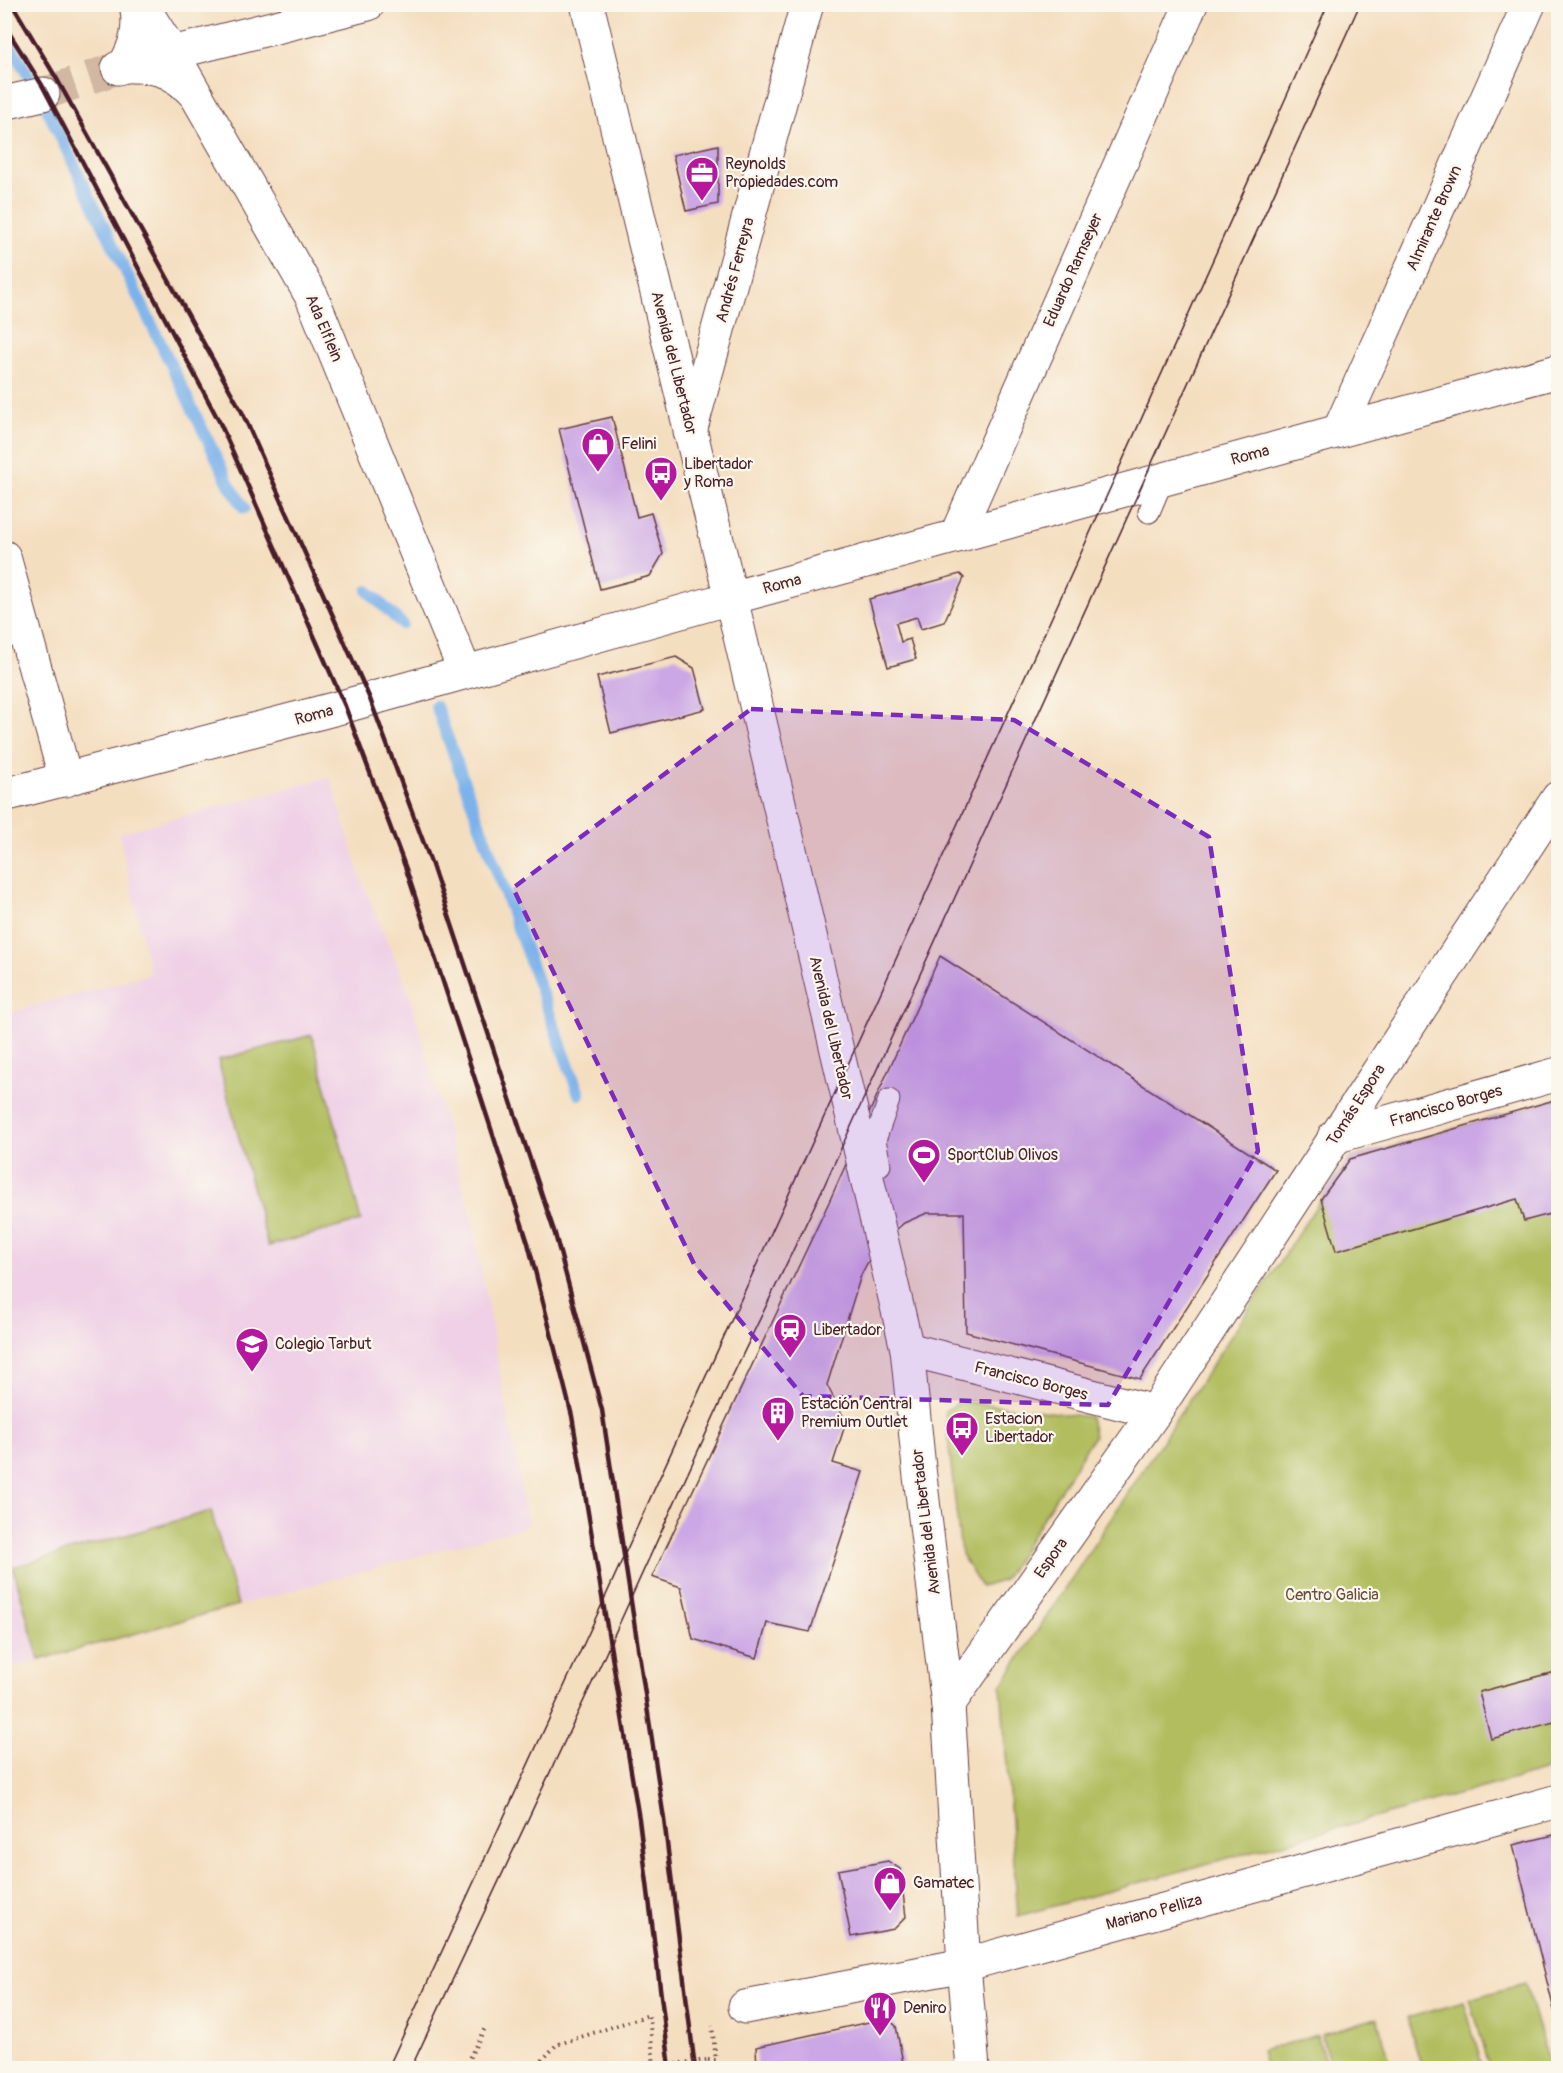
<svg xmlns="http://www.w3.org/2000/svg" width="1563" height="2073" viewBox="0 0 1563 2073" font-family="Pangolin,sans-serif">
<rect width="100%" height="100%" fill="#fbf7ec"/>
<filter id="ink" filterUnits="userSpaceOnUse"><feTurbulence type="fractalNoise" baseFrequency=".0167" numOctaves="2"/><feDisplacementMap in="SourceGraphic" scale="12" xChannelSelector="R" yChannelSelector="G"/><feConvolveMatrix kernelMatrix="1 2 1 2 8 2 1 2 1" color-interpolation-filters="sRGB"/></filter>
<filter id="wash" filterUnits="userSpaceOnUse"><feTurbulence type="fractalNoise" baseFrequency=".008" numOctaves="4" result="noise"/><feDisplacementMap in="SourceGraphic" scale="24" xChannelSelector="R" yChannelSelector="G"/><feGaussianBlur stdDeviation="1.35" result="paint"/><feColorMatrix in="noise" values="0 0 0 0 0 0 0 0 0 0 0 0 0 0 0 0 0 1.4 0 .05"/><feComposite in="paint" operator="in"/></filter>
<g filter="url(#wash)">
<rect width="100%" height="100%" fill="#f4dec0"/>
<polygon fill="#efd0e6" points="330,777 363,884 409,992 472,1219 528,1526 5,1669 5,1014 150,974 119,833"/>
<g fill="#b1bd5f" stroke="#7e6e45" stroke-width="1.5">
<polygon points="312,1035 361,1221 268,1246 218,1060"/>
<polygon points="1558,1099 1558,1767 1018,1916 1001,1686 1321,1199 1350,1159"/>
<polygon points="961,1401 1090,1417 1094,1436 1004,1580 981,1587 961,1554 945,1411"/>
<polygon points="211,1511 238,1605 39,1660 13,1567"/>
<polygon points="1525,1983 1550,2068 1490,2068 1470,1999"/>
<polygon points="1464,2002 1483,2068 1422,2068 1407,2018"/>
<polygon points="1377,2018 1392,2068 1331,2068 1321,2034"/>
<polygon points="1317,2035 1327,2068 1266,2068 1261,2051"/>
</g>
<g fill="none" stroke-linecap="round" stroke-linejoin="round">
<g stroke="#7cb2eb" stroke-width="12">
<polyline points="4,34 44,103 229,484 244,508"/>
<polyline points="368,591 402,624"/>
<polyline points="436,706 579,1094"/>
</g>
</g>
<g id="blocks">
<g fill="#cca7e5">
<polygon points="718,145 718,204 686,211 673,155"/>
<polygon points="612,417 637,517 651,513 663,554 650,576 600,589 559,429"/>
<polygon points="960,574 964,578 944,622 921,629 917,617 896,623 901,642 910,639 916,659 888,667 869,599"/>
<polygon points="676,657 694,668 705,709 611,733 597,677"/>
<polygon points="940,956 1276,1170 1140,1379 966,1332 964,1213 927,1213 904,1223 889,1236 870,1258 861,1275 827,1385 846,1422 833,1463 863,1472 810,1632 767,1623 757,1658 693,1639 681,1587 652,1577 829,1202"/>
<polygon points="1558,1099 1558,1212 1524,1221 1517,1199 1336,1251 1321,1199 1350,1159"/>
<polygon points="1558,1671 1558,1721 1491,1739 1479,1692"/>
<polygon points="1558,1834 1558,2026 1513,1845"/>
<polygon points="888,1861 900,1869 906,1917 894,1929 851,1937 838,1870"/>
<polygon points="887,2018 896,2026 904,2068 757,2068 756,2047"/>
</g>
</g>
</g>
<g filter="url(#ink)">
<use href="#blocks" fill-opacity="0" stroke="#643c41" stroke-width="1.5"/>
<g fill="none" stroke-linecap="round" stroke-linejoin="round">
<polyline stroke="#d2b8a2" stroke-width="33" stroke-dasharray="33 16" stroke-linecap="butt" points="43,94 118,68"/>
<g stroke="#643c41" stroke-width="23">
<g id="service">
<polyline points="1149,512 1163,479"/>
<polyline points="880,1165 875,1140 889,1100"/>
</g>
</g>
<g stroke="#643c41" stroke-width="35">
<g id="minor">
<polyline points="141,4 172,53 312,297 465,672"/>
<polyline points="1339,431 1529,4"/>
<polyline points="956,536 1191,4"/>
<polyline points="4,557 66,780"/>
<polyline points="731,598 1558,371"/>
<polyline points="1334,1137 1558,1074"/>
<polyline points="907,1349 1155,1412"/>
<polyline points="948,1705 1155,1412 1558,798"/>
<polyline points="745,2007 964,1965 1558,1801"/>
</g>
</g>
<g stroke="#643c41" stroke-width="35">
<g id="tertiary">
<path d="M124,66C136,47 141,28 136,4"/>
<path d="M132,66C162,66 176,73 197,96"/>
<polyline points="118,68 172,53 368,4"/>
<polyline points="4,103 43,94"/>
<polyline points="690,432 807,4"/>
<polyline points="4,795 345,706 731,598"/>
</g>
</g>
<g stroke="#643c41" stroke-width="35">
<polyline id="primary" points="587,4 731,598 907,1349 919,1468 948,1705 964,1965 973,2068"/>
</g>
<g stroke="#643c41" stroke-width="4" stroke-dasharray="1.5 4.5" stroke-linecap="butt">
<polyline points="708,2060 716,2060 712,2026"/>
<polyline points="464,2068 485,2028"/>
<polyline points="514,2068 539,2064 556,2045 649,2015 654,2066 663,2065"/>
</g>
<use href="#service" stroke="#fff" stroke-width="21"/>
<use href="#minor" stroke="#fff" stroke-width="33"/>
<use href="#tertiary" stroke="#fff" stroke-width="33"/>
<use href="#primary" stroke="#fff" stroke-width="33"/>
<g stroke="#4a1f2b" stroke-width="1.5">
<polyline points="388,2068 592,1626 1081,553 1328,4"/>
<polyline points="411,2068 600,1666 729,1383 824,1186 1360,4"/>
</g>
<g stroke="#4a1f2b" stroke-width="4.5">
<polyline points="12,4 58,81 242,412 370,699 432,865 555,1234 602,1410 664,1819 695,2068"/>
<polyline points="4,25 42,85 220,423 345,706 406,869 472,1070 528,1243 572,1416 639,1819 670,2068"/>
</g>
<polyline stroke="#643c41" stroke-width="4" stroke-dasharray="1.5 4.5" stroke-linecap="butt" points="663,2065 708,2060"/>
</g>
</g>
<path fill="#7b2cbf" fill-opacity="0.2" stroke="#7b2cbf" stroke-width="4.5" stroke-dasharray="12 8" stroke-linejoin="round" d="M751,709L1014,720L1209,837L1258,1151L1108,1405L803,1396L695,1266L513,888Z"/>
<defs>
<g id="office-pin" transform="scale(1.725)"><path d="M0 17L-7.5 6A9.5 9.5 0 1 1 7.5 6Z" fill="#b5179e" stroke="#fbf7ec"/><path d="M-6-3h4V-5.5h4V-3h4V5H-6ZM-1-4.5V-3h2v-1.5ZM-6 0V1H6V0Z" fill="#fff"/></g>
<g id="shop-pin" transform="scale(1.725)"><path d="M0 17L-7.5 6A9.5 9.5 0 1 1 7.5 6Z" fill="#b5179e" stroke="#fbf7ec"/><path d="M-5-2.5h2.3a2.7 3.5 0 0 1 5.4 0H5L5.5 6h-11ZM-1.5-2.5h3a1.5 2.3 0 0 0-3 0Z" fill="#fff"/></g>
<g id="bus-pin" transform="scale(1.725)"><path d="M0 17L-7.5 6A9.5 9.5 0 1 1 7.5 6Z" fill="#b5179e" stroke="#fbf7ec"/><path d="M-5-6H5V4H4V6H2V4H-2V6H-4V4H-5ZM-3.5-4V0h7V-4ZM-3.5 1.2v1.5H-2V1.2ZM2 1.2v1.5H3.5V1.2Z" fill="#fff"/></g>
<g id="stadium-pin" transform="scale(1.725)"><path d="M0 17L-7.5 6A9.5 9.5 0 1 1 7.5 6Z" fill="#b5179e" stroke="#fbf7ec"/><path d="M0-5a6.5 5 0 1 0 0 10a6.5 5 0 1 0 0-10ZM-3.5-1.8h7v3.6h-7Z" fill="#fff"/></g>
<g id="station-pin" transform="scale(1.725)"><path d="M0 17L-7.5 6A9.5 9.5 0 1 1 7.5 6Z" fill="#b5179e" stroke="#fbf7ec"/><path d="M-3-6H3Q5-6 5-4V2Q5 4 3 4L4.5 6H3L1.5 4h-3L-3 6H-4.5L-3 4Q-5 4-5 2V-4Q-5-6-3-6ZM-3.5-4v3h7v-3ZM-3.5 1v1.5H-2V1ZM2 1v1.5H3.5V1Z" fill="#fff"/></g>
<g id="school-pin" transform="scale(1.725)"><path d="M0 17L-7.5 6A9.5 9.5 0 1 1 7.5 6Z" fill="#b5179e" stroke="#fbf7ec"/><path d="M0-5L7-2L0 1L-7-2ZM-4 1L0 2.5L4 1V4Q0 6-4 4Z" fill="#fff"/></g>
<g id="building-pin" transform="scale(1.725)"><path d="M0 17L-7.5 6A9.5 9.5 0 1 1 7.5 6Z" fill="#b5179e" stroke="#fbf7ec"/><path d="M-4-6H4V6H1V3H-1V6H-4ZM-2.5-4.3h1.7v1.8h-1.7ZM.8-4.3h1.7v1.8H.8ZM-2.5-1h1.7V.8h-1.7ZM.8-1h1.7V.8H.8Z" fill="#fff"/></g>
<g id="restaurant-pin" transform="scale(1.725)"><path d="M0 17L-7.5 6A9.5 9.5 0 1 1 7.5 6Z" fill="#b5179e" stroke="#fbf7ec"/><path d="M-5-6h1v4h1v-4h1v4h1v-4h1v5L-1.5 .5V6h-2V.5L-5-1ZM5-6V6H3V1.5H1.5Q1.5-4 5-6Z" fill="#fff"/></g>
</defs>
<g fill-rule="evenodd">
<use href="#office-pin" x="702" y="173"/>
<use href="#shop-pin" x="598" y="444"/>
<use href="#bus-pin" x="661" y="473"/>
<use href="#stadium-pin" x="924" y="1155"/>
<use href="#station-pin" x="790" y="1330"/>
<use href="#school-pin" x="252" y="1344"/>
<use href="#building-pin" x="778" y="1413"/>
<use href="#bus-pin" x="962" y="1428"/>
<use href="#shop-pin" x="890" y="1883"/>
<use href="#restaurant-pin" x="880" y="2008"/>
</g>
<g text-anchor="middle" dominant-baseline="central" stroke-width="4.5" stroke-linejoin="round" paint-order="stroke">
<g font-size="16" fill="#4a1f2b" stroke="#fbf7ec" text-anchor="start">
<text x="725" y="164">Reynolds<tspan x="725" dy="18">Propiedades.com</tspan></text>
<text x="621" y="444">Felini</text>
<text x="684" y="464">Libertador<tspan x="684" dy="18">y Roma</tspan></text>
<text x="947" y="1155">SportClub Olivos</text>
<text x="813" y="1330">Libertador</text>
<text x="275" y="1344">Colegio Tarbut</text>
<text x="801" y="1404">Estación Central<tspan x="801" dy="18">Premium Outlet</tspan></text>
<text x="985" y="1419">Estacion<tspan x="985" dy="18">Libertador</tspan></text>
<text x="913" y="1883">Gamatec</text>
<text x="903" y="2008">Deniro</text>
</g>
<g font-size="16" fill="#4a1f2b" stroke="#fbf7ec">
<text transform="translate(1434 218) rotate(-66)">Almirante Brown</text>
<text transform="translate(735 270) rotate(-75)">Andrés Ferreyra</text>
<text transform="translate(1073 270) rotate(-66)">Eduardo Ramseyer</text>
<text transform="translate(324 328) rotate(67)">Ada Elflein</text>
<text transform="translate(674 363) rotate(76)">Avenida del Libertador</text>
<text transform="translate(1250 455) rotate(-15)">Roma</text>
<text transform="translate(782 584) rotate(-15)">Roma</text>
<text transform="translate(314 715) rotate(-15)">Roma</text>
<text transform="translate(831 1028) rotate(77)">Avenida del Libertador</text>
<text transform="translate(1356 1105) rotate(-57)">Tomás Espora</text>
<text transform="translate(1446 1106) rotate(-16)">Francisco Borges</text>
<text transform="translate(1031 1381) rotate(14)">Francisco Borges</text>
<text transform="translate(926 1522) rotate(-97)">Avenida del Libertador</text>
<text transform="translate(1051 1558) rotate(-55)">Espora</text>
<text transform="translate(1154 1912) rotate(-15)">Mariano Pelliza</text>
</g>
<g font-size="16" fill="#694e3b" stroke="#fbf7ec">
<text x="1332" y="1595">Centro Galicia</text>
</g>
</g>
<rect width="1563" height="2073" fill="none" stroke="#fbf7ec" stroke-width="24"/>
</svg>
